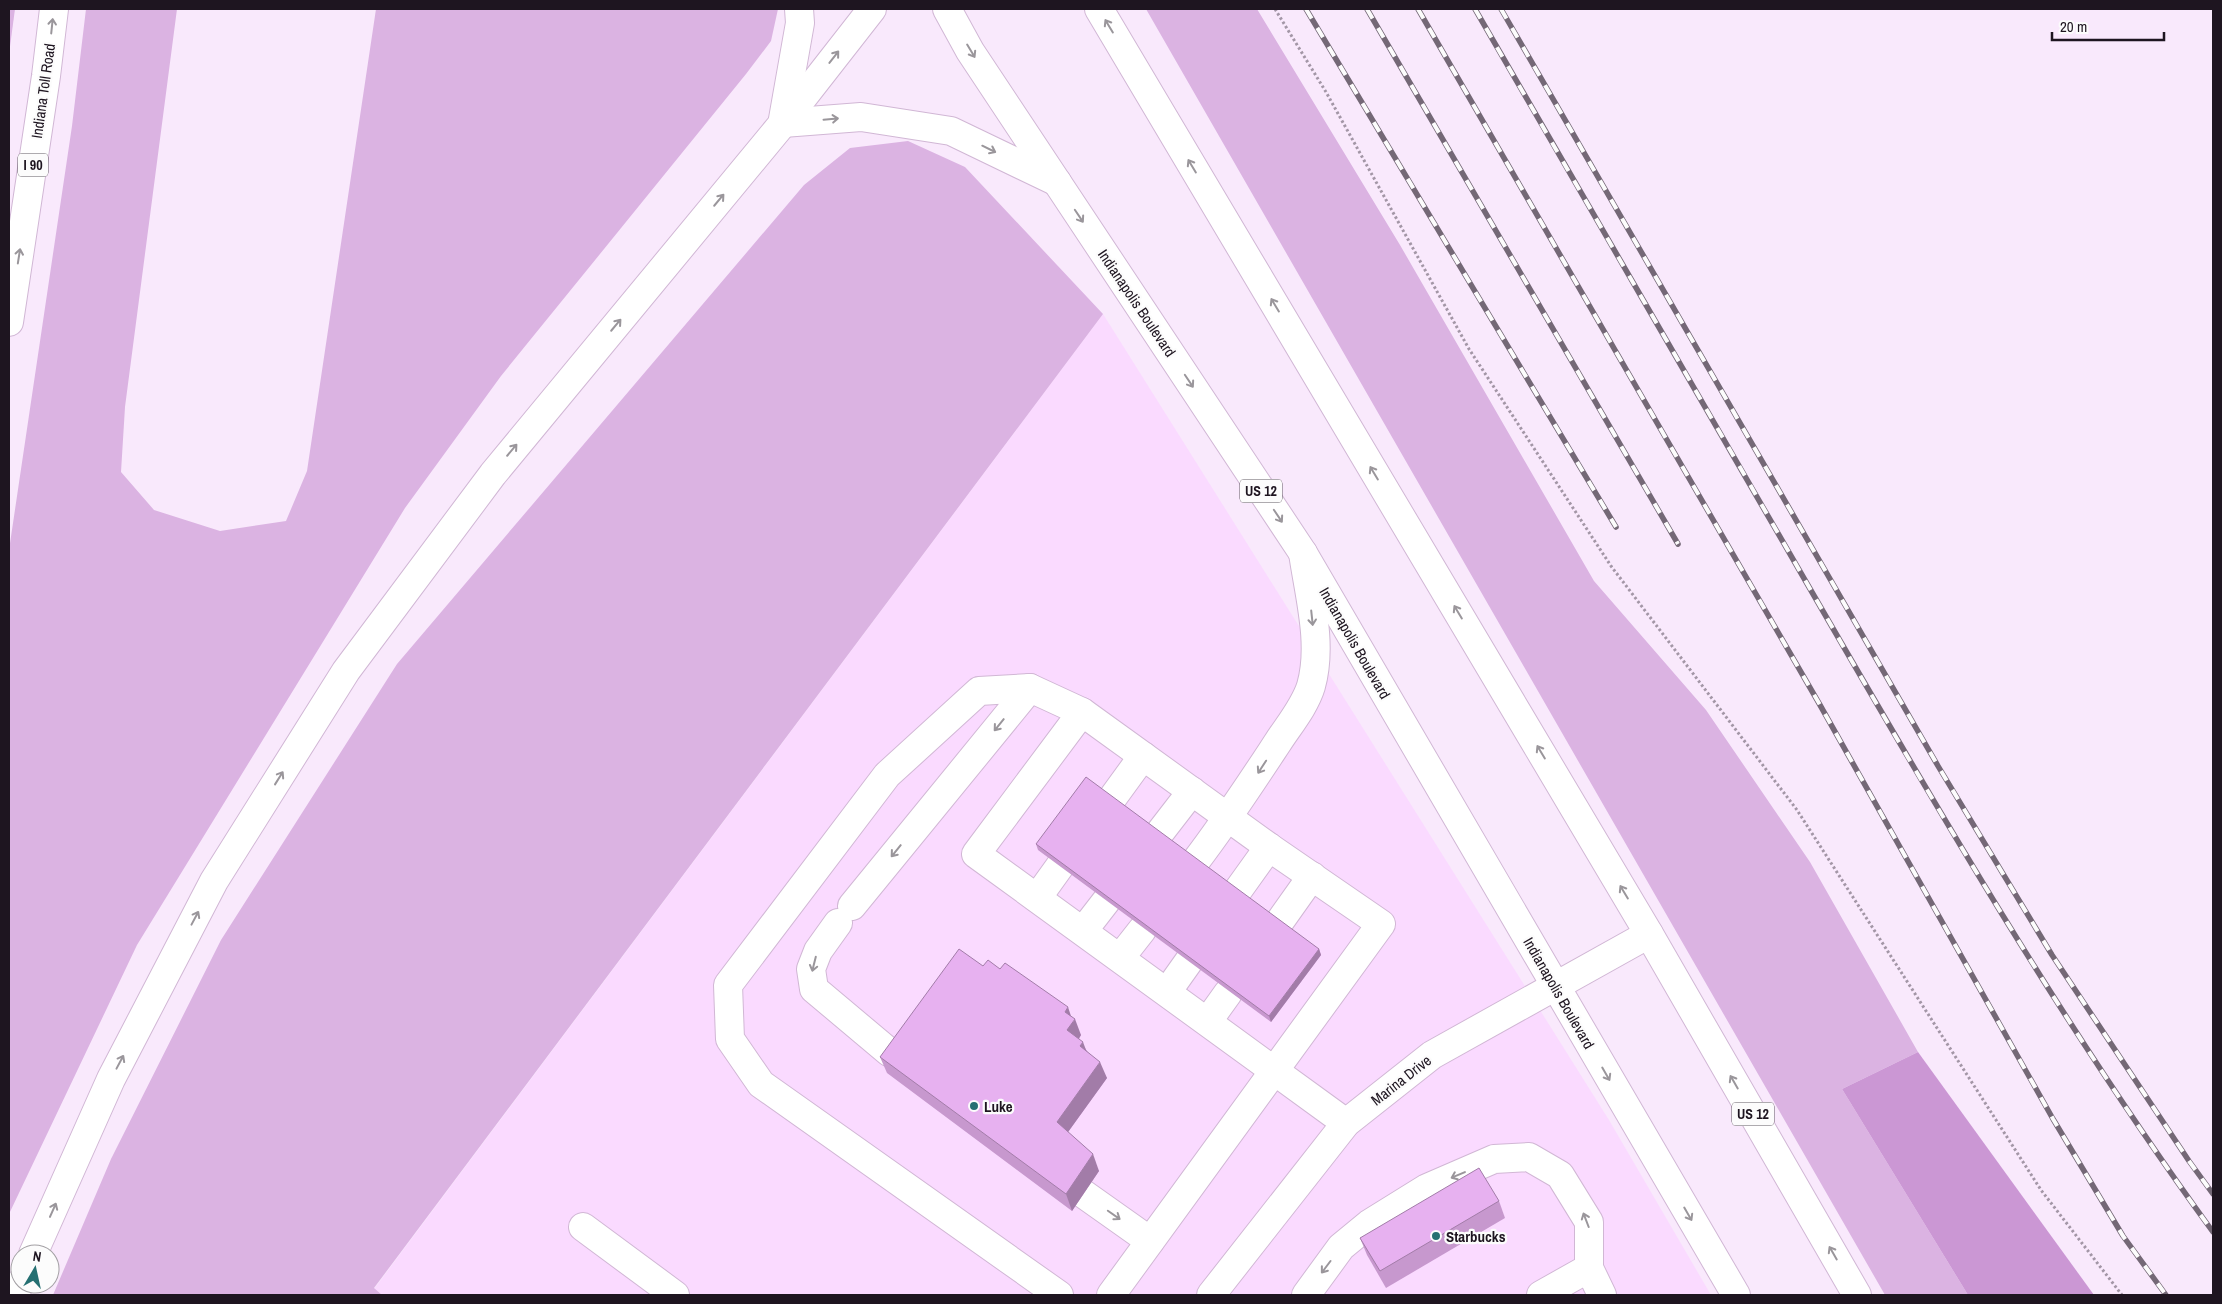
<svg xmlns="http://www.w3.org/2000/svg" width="2222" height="1304" viewBox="0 0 2222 1304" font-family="'Archivo Narrow',sans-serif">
<rect width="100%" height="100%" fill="#f9e9fc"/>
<polygon fill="#fadaff" points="1103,314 1609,1120 1711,1295 382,1295 374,1289"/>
<g fill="#dbb3e2">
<polygon points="9,9 15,9 9,54"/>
<polygon points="86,9 177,9 125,407 121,472 154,510 220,531 286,521 307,471 376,9 778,9 771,41 746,74 501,376 405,508 137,945 9,1214 9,550 72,126"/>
<polygon points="1146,9 1257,9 1400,245 1594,581 1706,710 1810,862 1918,1052 1842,1089 1968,1295 1885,1295"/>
<polygon points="908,141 965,167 1103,314 374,1288 382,1295 53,1295 111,1159 221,940 397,664 804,185 850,148"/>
</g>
<polygon fill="#cb97d4" points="1918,1052 2094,1295 1968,1295 1842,1089"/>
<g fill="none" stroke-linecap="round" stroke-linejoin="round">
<g stroke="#d1b7d5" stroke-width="30">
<g id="minor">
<polyline points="1082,712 976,854 1346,1123"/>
<polyline points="1111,800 1143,756"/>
<polyline points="1158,835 1192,791"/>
<path d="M1195,862C1225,823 1251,783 1278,742C1289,725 1305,706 1311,686C1323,644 1309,595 1303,553"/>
<polyline points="1236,893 1269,847"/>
<polyline points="1037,898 1060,866"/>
<polyline points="852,906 1030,688"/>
<polyline points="838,923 818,951 811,969 814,989 889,1052"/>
<polyline points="1278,924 1312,876"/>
<polyline points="1083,931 1107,900"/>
<polyline points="1120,958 1142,930"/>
<polyline points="1167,992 1189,961"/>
<polyline points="1208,1021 1228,993"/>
<polyline points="1078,1190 1150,1241"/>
<polyline points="583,1227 675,1295"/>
<polyline points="1059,1295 761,1084 730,1039 728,985 887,775 979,691 1030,688 1082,712 1269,847 1381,924 1111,1295"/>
<polyline points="1211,1295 1346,1123 1432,1055 1649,934"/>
<polyline points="1306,1295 1341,1247 1369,1224 1427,1188 1494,1159 1529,1157 1560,1175 1589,1222 1589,1268 1602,1295"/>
<polyline points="1541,1295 1589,1268"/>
</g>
</g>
<g stroke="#d1b7d5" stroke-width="30">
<g id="major">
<polyline points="947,9 970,51 1303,553 1736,1295"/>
<polyline points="1099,9 1649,934 1857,1295"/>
</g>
</g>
<g stroke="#d1b7d5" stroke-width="30">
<g id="highway">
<polyline points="783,119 800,23 799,9"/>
<polyline points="783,123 861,117 951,131 1057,182"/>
<polyline points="9,322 46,76 54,9"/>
<polyline points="33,1254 111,1079 214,881 346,671 493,474 783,123 872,9"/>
<polyline points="14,1295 20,1283"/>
</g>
</g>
<polyline stroke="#a396a6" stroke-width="3" stroke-dasharray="2.5 2.5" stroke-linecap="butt" points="1275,9 1326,92 1469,349 1611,566 1797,810 2041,1190 2122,1295"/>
<use href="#minor" stroke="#fff" stroke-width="28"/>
<use href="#major" stroke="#fff" stroke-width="28"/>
<use href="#highway" stroke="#fff" stroke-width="28"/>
<g stroke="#746876" stroke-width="5.5">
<g id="rail">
<polyline points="1306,9 1616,527"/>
<polyline points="1367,9 1678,544"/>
<polyline points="1418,9 1820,705 2053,1119 2123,1236 2166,1295"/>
<path d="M1475,9C1586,202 1698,394 1809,587C1936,807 2063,1026 2213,1232"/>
<polyline points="1501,9 1938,766 2052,955 2189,1161 2213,1194"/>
</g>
</g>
<use href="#rail" stroke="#fcfcfc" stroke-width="4" stroke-dasharray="11" stroke-linecap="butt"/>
</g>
<g fill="#c798ce">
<polygon points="1036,844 1319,949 1321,955 1271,1022 1038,850"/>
<polygon points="983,966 1000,969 1081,1035 1079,1039 1087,1051 1107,1078 1068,1132 1099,1171 1072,1211 887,1073 880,1057"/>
<polygon points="1499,1201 1505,1218 1386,1288 1367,1255 1360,1238"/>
</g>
<g fill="#a27ca8">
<polygon points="1319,949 1321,955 1271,1022 1269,1016"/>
<polygon points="1068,1007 1073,1022 1075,1019 1081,1035 1073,1047 1067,1030 1065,1012"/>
<polygon points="1083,1042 1089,1058 1080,1046"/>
<polygon points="1100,1062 1107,1078 1063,1139 1057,1122"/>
<polygon points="1093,1154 1099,1171 1072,1211 1066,1194"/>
</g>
<g fill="#e7b1f0" stroke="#a27ca8">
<polygon points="1086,777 1319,949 1269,1016 1036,844"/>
<polygon points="959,949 983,966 988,960 1000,969 1005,963 1068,1007 1065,1012 1075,1019 1067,1030 1083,1042 1080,1046 1100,1062 1057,1122 1093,1154 1066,1194 880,1057"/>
<polygon points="1479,1168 1499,1201 1380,1271 1360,1238"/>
</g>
<defs><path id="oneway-shaft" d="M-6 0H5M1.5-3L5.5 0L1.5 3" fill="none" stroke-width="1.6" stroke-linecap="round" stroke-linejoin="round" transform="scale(1.25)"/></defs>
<g stroke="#9a969b">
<use href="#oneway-shaft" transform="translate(52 26) rotate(-84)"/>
<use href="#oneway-shaft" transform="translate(1109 26) rotate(-121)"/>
<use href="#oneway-shaft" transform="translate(971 51) rotate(59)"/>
<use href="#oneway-shaft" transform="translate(834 57) rotate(-52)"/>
<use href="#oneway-shaft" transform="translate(831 119) rotate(-5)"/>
<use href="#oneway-shaft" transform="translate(989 149) rotate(26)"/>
<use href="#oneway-shaft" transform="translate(1192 166) rotate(-121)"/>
<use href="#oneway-shaft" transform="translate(719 200) rotate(-50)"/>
<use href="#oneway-shaft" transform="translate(1079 216) rotate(56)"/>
<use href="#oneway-shaft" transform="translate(19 256) rotate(-81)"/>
<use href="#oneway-shaft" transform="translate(1275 305) rotate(-121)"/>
<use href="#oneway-shaft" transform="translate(616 325) rotate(-50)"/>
<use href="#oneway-shaft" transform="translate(1189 381) rotate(56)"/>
<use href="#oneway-shaft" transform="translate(512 450) rotate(-50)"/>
<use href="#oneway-shaft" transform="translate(1374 473) rotate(-121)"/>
<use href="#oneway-shaft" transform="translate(1278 516) rotate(56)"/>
<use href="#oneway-shaft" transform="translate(1458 612) rotate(-121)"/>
<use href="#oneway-shaft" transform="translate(1312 618) rotate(84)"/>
<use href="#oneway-shaft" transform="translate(999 725) rotate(129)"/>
<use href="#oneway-shaft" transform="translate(1541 752) rotate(-121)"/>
<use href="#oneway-shaft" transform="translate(1262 767) rotate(123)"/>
<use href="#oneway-shaft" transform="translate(279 778) rotate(-58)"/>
<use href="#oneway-shaft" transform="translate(896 851) rotate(129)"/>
<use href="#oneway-shaft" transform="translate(1624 892) rotate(-121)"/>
<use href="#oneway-shaft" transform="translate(195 918) rotate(-62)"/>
<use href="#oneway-shaft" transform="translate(814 964) rotate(104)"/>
<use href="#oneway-shaft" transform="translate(120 1062) rotate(-62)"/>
<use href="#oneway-shaft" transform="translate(1606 1074) rotate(60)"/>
<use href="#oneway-shaft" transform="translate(1734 1082) rotate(-120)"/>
<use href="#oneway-shaft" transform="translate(1458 1175) rotate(157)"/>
<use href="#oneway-shaft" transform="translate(53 1210) rotate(-66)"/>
<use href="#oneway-shaft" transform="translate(1688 1214) rotate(60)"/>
<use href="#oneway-shaft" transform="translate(1114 1215) rotate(35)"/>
<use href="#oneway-shaft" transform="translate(1586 1220) rotate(-111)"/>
<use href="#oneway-shaft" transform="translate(1833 1253) rotate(-120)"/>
<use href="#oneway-shaft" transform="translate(1326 1267) rotate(127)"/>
</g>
<g fill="#257072" stroke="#fcfcfc" stroke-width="2">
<circle cx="974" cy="1106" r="5"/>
<circle cx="1436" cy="1236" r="5"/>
</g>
<g text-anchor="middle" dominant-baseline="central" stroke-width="4.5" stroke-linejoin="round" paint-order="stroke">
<g fill="#fcfcfc" stroke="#615a62" stroke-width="1">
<rect x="18" y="153.5" width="30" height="23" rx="4"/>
<rect x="1240" y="479.5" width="42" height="23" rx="4"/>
<rect x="1732" y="1102.5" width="42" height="23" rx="4"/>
</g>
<g font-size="14" font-weight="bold" fill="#1e1520">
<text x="33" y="165">I 90</text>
<text x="1261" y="491">US 12</text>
<text x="1753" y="1114">US 12</text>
</g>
<g font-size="15" fill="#1e1520" stroke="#fcfcfc">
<text transform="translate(43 91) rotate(-82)">Indiana Toll Road</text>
<text transform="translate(1137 303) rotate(56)">Indianapolis Boulevard</text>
<text transform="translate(1355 643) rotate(60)">Indianapolis Boulevard</text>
<text transform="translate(1559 993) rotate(60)">Indianapolis Boulevard</text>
<text transform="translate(1401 1080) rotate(-38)">Marina Drive</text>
</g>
<g font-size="15" font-weight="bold" fill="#1e1520" stroke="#fcfcfc" text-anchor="start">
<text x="984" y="1106">Luke</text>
<text x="1446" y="1236">Starbucks</text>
</g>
</g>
<rect width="2222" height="1304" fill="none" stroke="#1e1520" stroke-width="20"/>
<g transform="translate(35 1269) rotate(9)"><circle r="24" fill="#fcfcfc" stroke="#a3a0a4"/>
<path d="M0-4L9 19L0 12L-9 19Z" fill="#257072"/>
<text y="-8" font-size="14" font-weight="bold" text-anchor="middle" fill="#1e1520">N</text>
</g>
<path d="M2052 32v8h112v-8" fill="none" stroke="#1e1520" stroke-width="2.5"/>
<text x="2060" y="32" font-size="15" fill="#1e1520" stroke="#fcfcfc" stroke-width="4" paint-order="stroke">20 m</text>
</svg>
